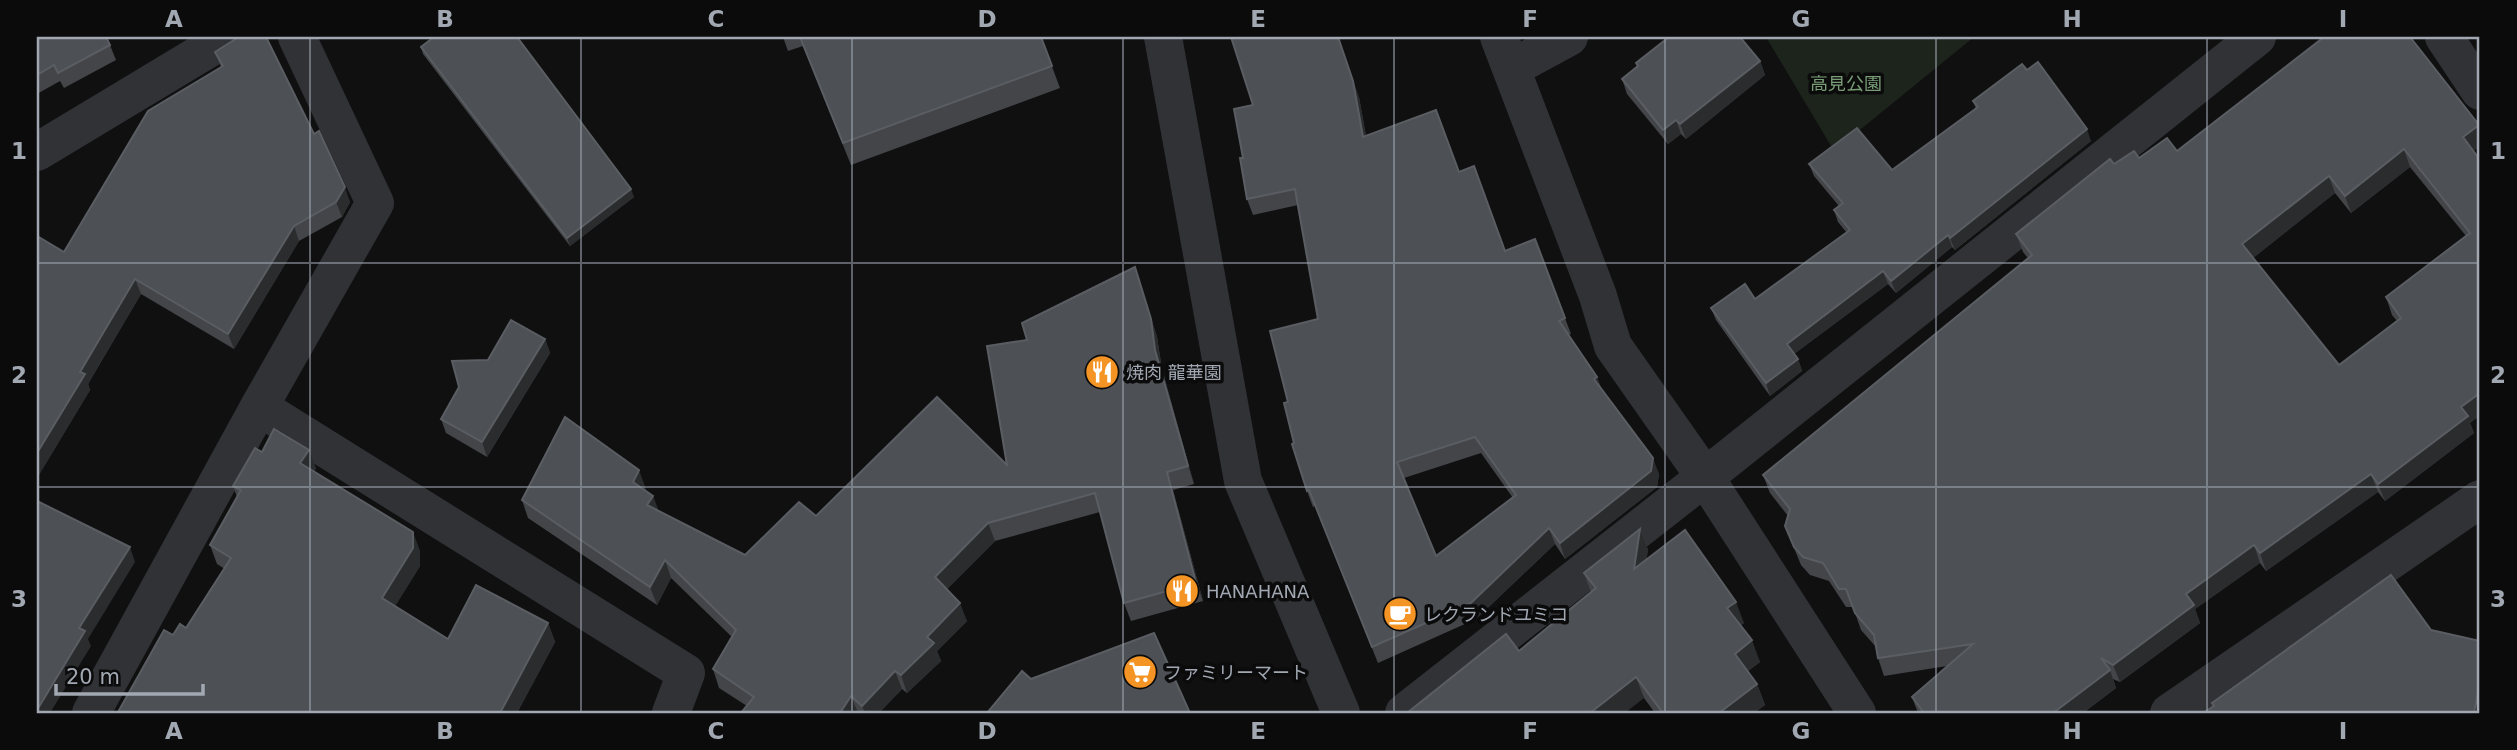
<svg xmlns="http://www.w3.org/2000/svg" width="2517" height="750" viewBox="0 0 2517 750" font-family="'DejaVu Sans','Noto Sans JP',sans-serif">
<rect width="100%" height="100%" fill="#101011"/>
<polygon fill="#1c241c" points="1766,37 1974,37 1834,151"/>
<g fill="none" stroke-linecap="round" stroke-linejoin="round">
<g stroke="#313236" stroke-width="38">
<polyline points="1499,37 1598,296 1613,346 1705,477 1857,713"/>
<polyline points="2444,37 2480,91"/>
<polyline points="1512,68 1569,37"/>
<polyline points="37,152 228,37"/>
<polyline points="259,407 686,673 671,713"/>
<polyline points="91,713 259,407 375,203 297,37"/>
<polyline points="1404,713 1705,477 2257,37"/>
<polyline points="2169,713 2480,499"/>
</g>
<polyline stroke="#313236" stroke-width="38" points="1163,37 1243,481 1341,713"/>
</g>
<g fill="#434549" fill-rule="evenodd">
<polygon points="37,37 110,45 116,60 64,88 60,81 37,94"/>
<polygon points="783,37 1041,37 1060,88 851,165 803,46 788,51"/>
<polygon points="234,40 314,134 350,202 342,217 299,241 234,349 141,294 88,384 90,390 37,478 37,236 64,252 221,67 215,52"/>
<polygon points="421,47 634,197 570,246 423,54"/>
<polygon points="1760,61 1765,75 1686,139 1681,134 1668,144 1627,94 1622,79 1637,66 1636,63"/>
<polygon points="2027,70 2091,141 1955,250 1952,247 1896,293 1888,284 1794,354 1798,359 1802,371 1770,396 1716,320 1711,308 1755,299 1847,233 1838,222 1834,210 1839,206 1814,176 1809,164 1892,170 1976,109 1973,101"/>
<path d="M1359,97L1366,136L1459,172L1505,251L1535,239L1571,334L1568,335L1597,377L1602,391L1659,474L1657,487L1565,559L1555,544L1476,619L1378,663L1315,506L1313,507L1307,491L1294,443L1288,402L1318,319L1298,205L1253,215L1247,199L1243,158L1253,105ZM1481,453L1513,498L1436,556L1404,478Z"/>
<path d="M2479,125L2480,129V146L2473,151L2480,160V415L2470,423L2474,433L2385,501L2378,492L2266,571L2260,563L2195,609L2200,623L2120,682L2113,679L2116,688L2083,713H1918L1912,697L1947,666L1884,676L1878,658L1876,647L1861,630L1853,607H1846L1829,581L1810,575L1801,565L1785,526L1788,516L1770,493L1763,475L2028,258L2023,252L2016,234L2114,164L2177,151ZM2410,167L2466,236L2386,297L2392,315L2397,321L2339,365L2253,258L2335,193L2351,213Z"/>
<polygon points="1135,267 1157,337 1162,369 1194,484 1173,490 1203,601 1131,621 1124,603 1100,512 995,541 947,589 967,621 937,651 941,661 907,693 902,689 879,713 741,713 747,706 719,688 713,669 732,637 671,578 657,605 528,518 522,500 646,489 645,490 653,496 658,511 745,555 816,516 1007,465 1027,340"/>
<polygon points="545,339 550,353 487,457 446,433 441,419 488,360"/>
<polygon points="262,452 316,468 314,472 420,551 420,566 395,606 448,639 548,623 555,642 517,713 119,713 118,712 173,635 186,628 225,569 217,564 210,545 237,497 233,486"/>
<polygon points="1640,529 1648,550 1646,560 1744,623 1741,625 1760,662 1748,671 1757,684 1765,705 1754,713 1655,713 1644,698 1591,592 1584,573"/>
</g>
<g fill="#2a2c2e">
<polygon points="1338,37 1359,97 1369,153 1363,137"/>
<polygon points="1760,61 1765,75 1686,139 1680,124"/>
<polygon points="1676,120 1681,134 1668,144 1663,130"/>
<polygon points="2479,125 2480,129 2480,146 2469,155 2463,137"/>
<polygon points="2087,129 2091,141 1955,250 1950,238"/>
<polygon points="2404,149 2410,167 2351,213 2345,196"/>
<polygon points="2329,176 2335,193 2248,262 2242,244"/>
<polygon points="345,187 350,202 342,217 336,202"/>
<polygon points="631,189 634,197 570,246 567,238"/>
<polygon points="294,226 299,241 234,349 228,334"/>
<polygon points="1948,235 1952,247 1896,293 1891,281"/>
<polygon points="1135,267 1157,337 1162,369 1194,484 1188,466 1155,350"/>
<polygon points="1883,271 1888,284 1791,356 1787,344"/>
<polygon points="135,279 141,294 88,384 90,390 37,478 37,453 80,372"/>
<polygon points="545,339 550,353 487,457 482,442"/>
<polygon points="1798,359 1802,371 1770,396 1766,383"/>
<polygon points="1597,377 1603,393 1594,379"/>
<polygon points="2480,393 2480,415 2470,423 2474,433 2385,501 2378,484 2461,407"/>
<polygon points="309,450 316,468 307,482 300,463"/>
<polygon points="1653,458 1659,474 1657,487 1565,559 1560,543"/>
<polygon points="639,470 646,489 640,500 633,482"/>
<polygon points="1167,472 1173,490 1203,601 1196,583"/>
<polygon points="2371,474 2378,492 2266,571 2260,553"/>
<polygon points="653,496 660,514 647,505"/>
<polygon points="988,523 995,541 941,595 935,577"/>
<polygon points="1549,528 1555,544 1476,619 1471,603"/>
<polygon points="1640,529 1648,550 1642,590 1634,569"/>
<polygon points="413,532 420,551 420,566 389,616 382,598"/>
<polygon points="2254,545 2260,563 2195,609 2200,623 2120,682 2113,665 2186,594"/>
<polygon points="130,547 135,562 88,639 91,646 50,713 37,713 37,710 79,628"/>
<polygon points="665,560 671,578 657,605 650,587"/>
<polygon points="1736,602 1744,623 1735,629 1727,608"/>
<polygon points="960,603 967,621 937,651 941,661 907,693 901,675 927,637"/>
<polygon points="548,623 555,642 517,713 500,713"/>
<polygon points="1752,640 1760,662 1742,675 1735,654"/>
<polygon points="2110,670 2116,688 2083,713 2053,713"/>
<polygon points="895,671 902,689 879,713 865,713 862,706"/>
<polygon points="1636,677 1644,698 1625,713 1590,713"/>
<polygon points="2480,682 2480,713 2474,713"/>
<polygon points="1757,684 1765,705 1754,713 1719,713"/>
<polygon points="851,696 858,713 840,713"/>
</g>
<g fill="#4d5054" stroke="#5a5e63" stroke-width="2" fill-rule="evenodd">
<polygon points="37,37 106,37 110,45 58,73 54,65 37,75"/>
<polygon points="237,37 266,37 314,134 319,131 345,187 336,202 294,226 228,334 135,279 80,372 85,374 37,453 37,236 64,252 148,111 223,66 215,52 234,40"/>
<polygon points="434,37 517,37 631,189 567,238 421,47"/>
<polygon points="800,37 1041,37 1052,66 843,143"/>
<path d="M1231,37H1338L1353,81L1363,137L1436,110L1459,172L1474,166L1505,251L1535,239L1565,318L1559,321L1597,377L1594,379L1653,458L1651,471L1560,543L1549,528L1471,603L1372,647L1309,490L1307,491L1292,444L1294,443L1284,403L1288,402L1270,331L1318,319L1295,189L1247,199L1240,158H1243L1234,109L1253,105ZM1475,437L1516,495L1436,556L1397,462Z"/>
<polygon points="1669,37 1740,37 1760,61 1680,124 1676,120 1663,130 1622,79 1638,66 1636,63"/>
<path d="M2324,37H2410L2479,125L2463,137L2480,160V368L2478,369L2480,372V393L2461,407L2468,416L2378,484L2371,474L2260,553L2254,545L2186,594L2194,605L2113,665L2101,658L2110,670L2053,713H1924L1912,697L1973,644L1878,658L1874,635L1855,613L1846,589H1839L1823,563L1803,557L1794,547L1785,526L1790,509L1763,475L2032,255L2016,234L2110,159L2114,164L2134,151L2139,158L2167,138L2177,151ZM2404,149L2470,233L2386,297L2401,318L2339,365L2242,244L2329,176L2345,196Z"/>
<polygon points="2038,62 2087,129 1950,238 1948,235 1891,281 1883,271 1787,344 1798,359 1766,383 1711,308 1745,284 1755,299 1850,230 1834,210 1843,203 1809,164 1857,128 1892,170 1978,107 1973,101 2022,64 2027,70"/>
<polygon points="1135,267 1151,319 1155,350 1188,466 1167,472 1196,583 1124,603 1095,493 988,523 935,577 960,603 927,637 934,643 901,675 895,671 862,706 851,696 840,713 741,713 754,697 713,669 736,630 665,560 650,587 522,500 565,417 639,470 633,482 653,496 647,505 745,555 799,502 816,516 937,397 1007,465 987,346 1027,340 1022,323"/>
<polygon points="511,320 545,339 482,442 441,419 459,387 452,361 488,360"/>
<polygon points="274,429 309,450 300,463 413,532 413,548 382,598 448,639 476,585 548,623 500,713 120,713 118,712 164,630 173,635 180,624 186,628 231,558 210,545 241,490 233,486 255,448 262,452"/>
<polygon points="37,501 130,547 79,628 85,631 37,710"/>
<polygon points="1640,529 1634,569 1685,530 1736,602 1727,608 1752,640 1735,654 1757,684 1719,713 1663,713 1636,677 1590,713 1407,713 1506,634 1519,651 1596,588 1584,573"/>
<polygon points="2391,575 2431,630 2480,641 2480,682 2474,713 2203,713 2214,706 2212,703"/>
<polygon points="1154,633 1190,713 987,713 1022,671 1031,679"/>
</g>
<path fill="none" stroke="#a1a8b2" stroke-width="2" stroke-opacity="0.55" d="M310,37V713M581,37V713M852,37V713M1123,37V713M1394,37V713M1665,37V713M1936,37V713M2207,37V713M37,263H2480M37,487H2480"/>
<defs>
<g id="restaurant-disc" transform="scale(1.75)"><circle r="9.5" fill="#f49425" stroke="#0b0b0c"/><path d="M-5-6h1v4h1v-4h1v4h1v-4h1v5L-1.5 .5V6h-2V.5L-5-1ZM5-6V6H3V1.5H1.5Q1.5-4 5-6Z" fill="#fff"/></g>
<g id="cafe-disc" transform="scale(1.75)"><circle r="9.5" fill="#f49425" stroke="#0b0b0c"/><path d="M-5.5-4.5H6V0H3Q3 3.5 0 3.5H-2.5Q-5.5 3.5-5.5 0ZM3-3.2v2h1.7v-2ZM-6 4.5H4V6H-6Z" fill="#fff"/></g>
<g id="supermarket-disc" transform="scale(1.75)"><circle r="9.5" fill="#f49425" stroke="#0b0b0c"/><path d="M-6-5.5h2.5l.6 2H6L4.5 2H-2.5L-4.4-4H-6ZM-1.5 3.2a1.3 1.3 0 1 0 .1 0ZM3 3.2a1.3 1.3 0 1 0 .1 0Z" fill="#fff"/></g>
</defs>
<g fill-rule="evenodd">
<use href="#restaurant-disc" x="1102" y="372"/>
<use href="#restaurant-disc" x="1182" y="591"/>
<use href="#cafe-disc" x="1400" y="614"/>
<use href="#supermarket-disc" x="1140" y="672"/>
</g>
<g text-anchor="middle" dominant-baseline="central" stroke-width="7" stroke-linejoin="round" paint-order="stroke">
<g font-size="18" fill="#799e77" stroke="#0b0b0c">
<text x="1846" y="83">高見公園</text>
</g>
<g font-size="18" fill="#a1a8b2" stroke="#0b0b0c" text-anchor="start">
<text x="1126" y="372">焼肉 龍華園</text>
<text x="1206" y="591">HANAHANA</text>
<text x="1424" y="614">レクランドユミコ</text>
<text x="1164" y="672">ファミリーマート</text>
</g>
</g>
<rect width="2517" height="750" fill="none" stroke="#0b0b0c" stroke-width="77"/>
<path d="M56 684v10h147v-10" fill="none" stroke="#a1a8b2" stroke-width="3.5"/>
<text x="66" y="684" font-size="21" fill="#a1a8b2" stroke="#0b0b0c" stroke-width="5" paint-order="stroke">20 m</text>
<rect x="38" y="38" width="2440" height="674" fill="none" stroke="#a1a8b2" stroke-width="2.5"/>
<g font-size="23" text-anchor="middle" font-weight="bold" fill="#a1a8b2">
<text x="174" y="27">A</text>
<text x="445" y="27">B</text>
<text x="716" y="27">C</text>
<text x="987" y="27">D</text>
<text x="1258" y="27">E</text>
<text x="1530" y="27">F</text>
<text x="1801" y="27">G</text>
<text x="2072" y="27">H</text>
<text x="2343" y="27">I</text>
<text x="19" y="159">1</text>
<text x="2498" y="159">1</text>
<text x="19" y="383">2</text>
<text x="2498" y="383">2</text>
<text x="19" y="607">3</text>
<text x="2498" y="607">3</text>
<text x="174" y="739">A</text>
<text x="445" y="739">B</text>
<text x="716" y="739">C</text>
<text x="987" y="739">D</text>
<text x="1258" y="739">E</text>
<text x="1530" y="739">F</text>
<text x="1801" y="739">G</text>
<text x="2072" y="739">H</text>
<text x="2343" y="739">I</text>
</g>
</svg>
